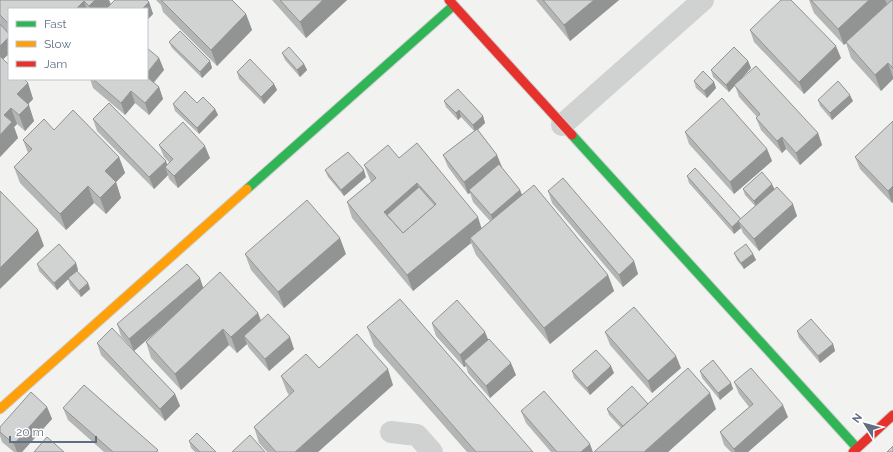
<svg xmlns="http://www.w3.org/2000/svg" width="893" height="452" viewBox="0 0 893 452" font-family="Raleway,sans-serif">
<rect width="100%" height="100%" fill="#f2f3f0"/>
<g fill="none" stroke-linecap="round" stroke-linejoin="round">
<g stroke="#ced0d1" stroke-width="11">
<g id="fast">
<polyline points="572,135 857,448"/>
<polyline points="247,189 453,6"/>
</g>
</g>
<g stroke="#ced0d1" stroke-width="11">
<polyline id="slow" points="0,409 247,189"/>
</g>
<g stroke="#ced0d1" stroke-width="11">
<g id="jam">
<polyline points="449,0 572,135"/>
<polyline points="853,452 893,415"/>
</g>
</g>
<g stroke="#d0d1d1" stroke-width="22">
<polyline points="562,125 703,0"/>
<polyline points="391,432 417,435 432,452"/>
</g>
<use href="#fast" stroke="#30b455" stroke-width="9"/>
<use href="#slow" stroke="#ff9f0a" stroke-width="9"/>
<use href="#jam" stroke="#e5322d" stroke-width="9"/>
</g>
<g fill="#b4b5b5">
<polygon points="0,0 109,0 111,4 115,0 147,0 149,2 153,14 147,20 147,9 9,9 9,54 3,59 9,65 9,79 24,79 28,83 33,99 28,104 34,121 25,131 17,124 14,127 18,138 0,157"/>
<polygon points="156,0 232,0 246,14 252,30 217,66 163,12 161,5"/>
<polygon points="272,0 347,0 306,38"/>
<polygon points="536,0 619,0 570,41"/>
<polygon points="809,0 893,0 893,79 881,91 851,58 846,43 844,45 814,13"/>
<polygon points="750,30 841,58 804,94 754,42"/>
<polygon points="169,42 210,61 212,68 202,78 172,48"/>
<polygon points="282,53 304,64 307,70 300,77 285,60"/>
<polygon points="159,58 164,70 154,83 159,87 163,99 149,115 135,103 125,115 93,88 90,79 147,79"/>
<polygon points="748,61 751,68 736,84 818,133 822,145 800,165 786,149 782,153 761,130 756,118 757,117 739,97 735,85 729,92 713,77 711,70"/>
<polygon points="237,72 274,84 277,90 264,104 239,79"/>
<polygon points="694,81 714,82 716,88 707,98 696,88"/>
<polygon points="818,100 853,101 832,120 820,106"/>
<polygon points="444,101 483,116 485,123 478,130 497,155 501,168 520,190 522,195 608,275 614,291 550,344 476,255 471,243 413,291 352,218 347,202 371,182 364,165 399,158 482,228 490,221 473,202 470,193 468,194 448,167 443,155 474,131 461,117 458,120 446,107"/>
<polygon points="173,104 215,109 218,115 199,134 175,111"/>
<polygon points="93,119 166,161 167,165 170,163 164,157 159,145 210,158 178,188 169,179 168,175 154,189 97,131"/>
<polygon points="893,121 893,202 892,203 860,169 855,157"/>
<polygon points="54,130 119,157 125,173 116,182 121,198 106,214 94,203 66,230 20,183 14,167 28,153 23,140"/>
<polygon points="685,132 767,149 772,161 734,194 689,144"/>
<polygon points="325,170 366,177 344,196 328,177"/>
<polygon points="687,176 741,219 755,206 745,195 743,189 774,189 797,216 759,251 743,233 741,228 734,234 689,183"/>
<polygon points="548,191 634,261 638,274 623,287 552,203"/>
<polygon points="734,253 753,254 756,260 744,269 737,260"/>
<polygon points="245,254 346,254 284,308 251,270"/>
<polygon points="76,263 78,270 77,271 88,283 90,289 81,297 70,285 68,279 57,290 39,271 37,264"/>
<polygon points="203,288 258,313 261,321 294,349 269,371 249,348 247,344 237,353 229,345 181,390 151,358 146,342 164,324 134,351 175,394 180,406 165,421 101,355 97,343 133,350 121,336 117,324"/>
<polygon points="432,324 485,332 488,340 516,375 490,398 468,373 466,366 464,367 436,336"/>
<polygon points="367,327 533,452 467,452 374,346"/>
<polygon points="797,331 833,344 835,351 820,363 799,338"/>
<polygon points="605,332 681,368 652,393 610,345"/>
<polygon points="572,371 614,373 590,395 574,378"/>
<polygon points="700,371 731,383 733,389 720,400 702,378"/>
<polygon points="281,376 393,385 318,452 267,452 259,443 254,427 289,395 287,392"/>
<polygon points="734,382 788,417 748,452 731,452 724,445 720,432 749,407 739,394"/>
<polygon points="648,404 716,409 668,452 594,452 621,428 609,415 607,409"/>
<polygon points="47,407 52,419 22,452 14,452 2,442 0,436 0,427"/>
<polygon points="63,408 159,452 104,452 68,420"/>
<polygon points="521,411 593,452 551,452 526,423"/>
<polygon points="189,441 216,452 195,452 191,448"/>
</g>
<g fill="#929393">
<polygon points="95,0 109,0 111,6 108,9 90,9 89,6"/>
<polygon points="323,0 347,0 306,38 300,22"/>
<polygon points="594,0 619,0 570,41 564,25"/>
<polygon points="869,0 885,0 887,4 844,45 838,29"/>
<polygon points="84,1 87,9 76,9"/>
<polygon points="149,2 153,14 147,20 147,9 142,9"/>
<polygon points="246,14 252,30 217,66 211,50"/>
<polygon points="9,37 9,54 1,61 0,58 0,46"/>
<polygon points="836,46 841,58 804,94 799,82"/>
<polygon points="159,58 164,70 149,87 147,79 147,73"/>
<polygon points="210,61 212,68 202,78 200,72"/>
<polygon points="748,61 751,68 729,92 726,85"/>
<polygon points="888,63 893,77 893,79 881,91 875,75"/>
<polygon points="304,64 307,70 300,77 297,70"/>
<polygon points="714,82 716,88 707,98 704,91"/>
<polygon points="28,83 33,99 23,110 17,94"/>
<polygon points="274,84 277,90 264,104 261,97"/>
<polygon points="159,87 163,99 149,115 145,103"/>
<polygon points="131,91 135,103 125,115 121,103"/>
<polygon points="850,95 853,101 832,120 830,113"/>
<polygon points="29,105 34,121 25,131 19,115"/>
<polygon points="11,108 17,124 14,127 18,138 0,157 0,135 4,115"/>
<polygon points="215,109 218,115 199,134 197,128"/>
<polygon points="459,110 461,117 458,120 456,113"/>
<polygon points="483,116 485,123 475,132 473,125"/>
<polygon points="818,133 822,145 800,165 796,153"/>
<polygon points="782,137 786,149 782,153 777,141"/>
<polygon points="205,146 210,158 178,188 174,176"/>
<polygon points="767,149 772,161 734,194 730,182"/>
<polygon points="497,155 502,167 471,192 469,190 470,193 468,194 464,182"/>
<polygon points="119,157 125,173 116,182 121,198 106,214 100,198 105,171"/>
<polygon points="166,161 170,173 165,167 168,175 154,189 149,177"/>
<polygon points="364,170 366,177 344,196 341,190"/>
<polygon points="417,183 423,199 394,225 384,212"/>
<polygon points="772,184 775,190 756,207 754,201"/>
<polygon points="88,186 94,203 66,230 60,214"/>
<polygon points="893,186 893,202 892,203 888,191"/>
<polygon points="520,190 525,202 495,227 491,215"/>
<polygon points="793,204 797,216 759,251 754,239"/>
<polygon points="478,217 483,233 470,238 471,243 413,291 407,275"/>
<polygon points="741,219 738,221 741,228 734,234 732,227"/>
<polygon points="38,230 44,246 0,289 0,268"/>
<polygon points="340,238 346,254 284,308 278,292"/>
<polygon points="753,254 756,260 744,269 741,263"/>
<polygon points="634,261 638,274 623,287 619,275"/>
<polygon points="76,263 78,270 57,290 54,283"/>
<polygon points="608,275 614,291 550,344 544,328"/>
<polygon points="200,278 204,290 134,351 129,339"/>
<polygon points="88,283 90,289 81,297 79,291"/>
<polygon points="258,313 264,329 244,336 247,344 237,353 231,337"/>
<polygon points="223,329 229,345 181,390 175,374"/>
<polygon points="485,332 490,344 464,361 466,366 464,367 460,355"/>
<polygon points="290,337 294,349 269,371 265,359"/>
<polygon points="833,344 835,351 820,363 818,356"/>
<polygon points="676,356 681,368 652,393 648,381"/>
<polygon points="511,363 516,375 490,398 486,386"/>
<polygon points="611,366 614,373 590,395 587,388"/>
<polygon points="388,369 393,385 318,452 295,452"/>
<polygon points="731,383 733,389 720,400 718,393"/>
<polygon points="710,393 716,409 668,452 644,452"/>
<polygon points="175,394 180,406 165,421 160,409"/>
<polygon points="783,405 788,417 748,452 735,452 734,449"/>
<polygon points="47,407 52,419 22,452 17,452 14,444"/>
<polygon points="590,444 593,452 581,452"/>
</g>
<g fill="#d1d2d2" stroke="#929393" fill-rule="evenodd">
<polygon points="0,0 95,0 89,6 84,1 76,9 9,9 9,24 0,15"/>
<polygon points="115,0 147,0 149,2 142,9 106,9"/>
<polygon points="161,0 232,0 246,14 211,50"/>
<polygon points="280,0 323,0 300,22"/>
<polygon points="543,0 594,0 564,25"/>
<polygon points="781,0 791,0 836,46 799,82 750,30"/>
<polygon points="811,0 869,0 838,29"/>
<polygon points="892,0 893,0 893,68 888,63 875,75 846,42"/>
<polygon points="0,24 9,34 9,37 0,46"/>
<polygon points="180,31 210,61 200,72 169,42"/>
<polygon points="289,47 304,64 297,70 282,53"/>
<polygon points="734,47 748,61 726,85 711,70"/>
<polygon points="147,48 159,58 147,73"/>
<polygon points="0,56 9,65 9,79 24,79 28,83 17,94 29,105 19,115 11,108 4,115 12,122 0,135"/>
<polygon points="250,59 274,84 261,97 237,72"/>
<polygon points="756,66 818,133 796,153 782,137 777,141 756,118 760,114 734,85"/>
<polygon points="703,71 714,82 704,91 694,81"/>
<polygon points="147,77 159,87 145,103 131,91 121,103 93,79 147,79"/>
<polygon points="838,81 850,95 830,113 818,100"/>
<polygon points="458,89 483,116 473,125 459,110 456,113 444,101"/>
<polygon points="185,91 197,103 203,97 215,109 197,128 173,104"/>
<polygon points="722,98 767,149 730,182 685,132"/>
<polygon points="109,103 166,161 149,177 93,119"/>
<polygon points="73,110 119,157 105,171 116,182 100,198 88,186 60,214 14,167 32,149 23,140 44,119 54,130"/>
<polygon points="893,121 893,186 888,191 855,157"/>
<polygon points="183,122 205,146 174,176 165,167 173,159 159,145"/>
<polygon points="477,129 497,155 464,182 443,155"/>
<path d="M417,143L478,217L407,275L347,202L376,178L364,165L388,145L399,158ZM417,183L436,204L403,233L384,212Z"/>
<polygon points="348,152 364,170 341,190 325,170"/>
<polygon points="499,164 520,190 491,215 469,190"/>
<polygon points="695,168 741,219 732,227 687,176"/>
<polygon points="762,172 772,184 754,201 743,189"/>
<polygon points="563,178 634,261 619,275 548,191"/>
<polygon points="534,185 608,275 544,328 470,238"/>
<polygon points="419,187 435,205 403,233 387,215"/>
<polygon points="777,187 793,204 754,239 738,221"/>
<polygon points="0,191 38,230 0,268"/>
<polygon points="307,200 340,238 278,292 245,254"/>
<polygon points="59,244 76,263 54,283 37,264"/>
<polygon points="746,244 753,254 741,263 734,253"/>
<polygon points="187,264 200,278 129,339 117,324"/>
<polygon points="77,271 88,283 79,291 68,278"/>
<polygon points="220,272 258,313 231,337 223,329 175,374 146,342"/>
<polygon points="400,299 533,452 476,452 367,327"/>
<polygon points="457,300 485,332 460,355 432,323"/>
<polygon points="634,307 676,356 648,381 605,332"/>
<polygon points="268,314 290,337 265,359 244,336"/>
<polygon points="811,319 833,344 818,356 797,331"/>
<polygon points="112,328 175,394 160,409 97,343"/>
<polygon points="357,334 388,369 295,452 276,452 254,427 294,391 281,376 306,354 319,368"/>
<polygon points="489,339 511,363 486,386 464,361"/>
<polygon points="596,350 611,366 587,388 572,371"/>
<polygon points="713,360 731,383 718,393 700,371"/>
<polygon points="688,368 710,393 644,452 594,452"/>
<polygon points="751,368 783,405 734,449 720,432 753,404 734,382"/>
<polygon points="84,385 158,450 156,452 113,452 63,408"/>
<polygon points="632,386 648,404 623,426 607,409"/>
<polygon points="544,391 590,444 581,452 557,452 521,411"/>
<polygon points="31,392 47,407 14,444 0,432 0,427"/>
<polygon points="197,433 216,452 200,452 189,441"/>
<polygon points="250,435 265,452 232,452"/>
<polygon points="47,437 64,452 34,452"/>
<polygon points="893,446 893,452 887,452"/>
</g>
<rect x="8" y="8" width="140" height="72" fill="#ffffff" stroke="#bfc5cd"/>
<rect x="16" y="21" width="20" height="6" fill="#30b455" stroke="#bfc5cd"/>
<text x="44" y="28" font-size="12" fill="#606e83">Fast</text>
<rect x="16" y="41" width="20" height="6" fill="#ff9f0a" stroke="#bfc5cd"/>
<text x="44" y="48" font-size="12" fill="#606e83">Slow</text>
<rect x="16" y="61" width="20" height="6" fill="#e5322d" stroke="#bfc5cd"/>
<text x="44" y="68" font-size="12" fill="#606e83">Jam</text>
<g transform="translate(865 424) rotate(306)" stroke="#ffffff" stroke-width="3" paint-order="stroke">
<path d="M0-3L7 15L0 10L-7 15Z" fill="#606e83"/>
<text y="-6" font-size="11" font-weight="bold" text-anchor="middle" fill="#606e83">N</text>
</g>
<path d="M10 436v6h86v-6" fill="none" stroke="#606e83" stroke-width="2"/>
<text x="16" y="436" font-size="12" fill="#606e83" stroke="#ffffff" stroke-width="3" paint-order="stroke">20 m</text>
</svg>
